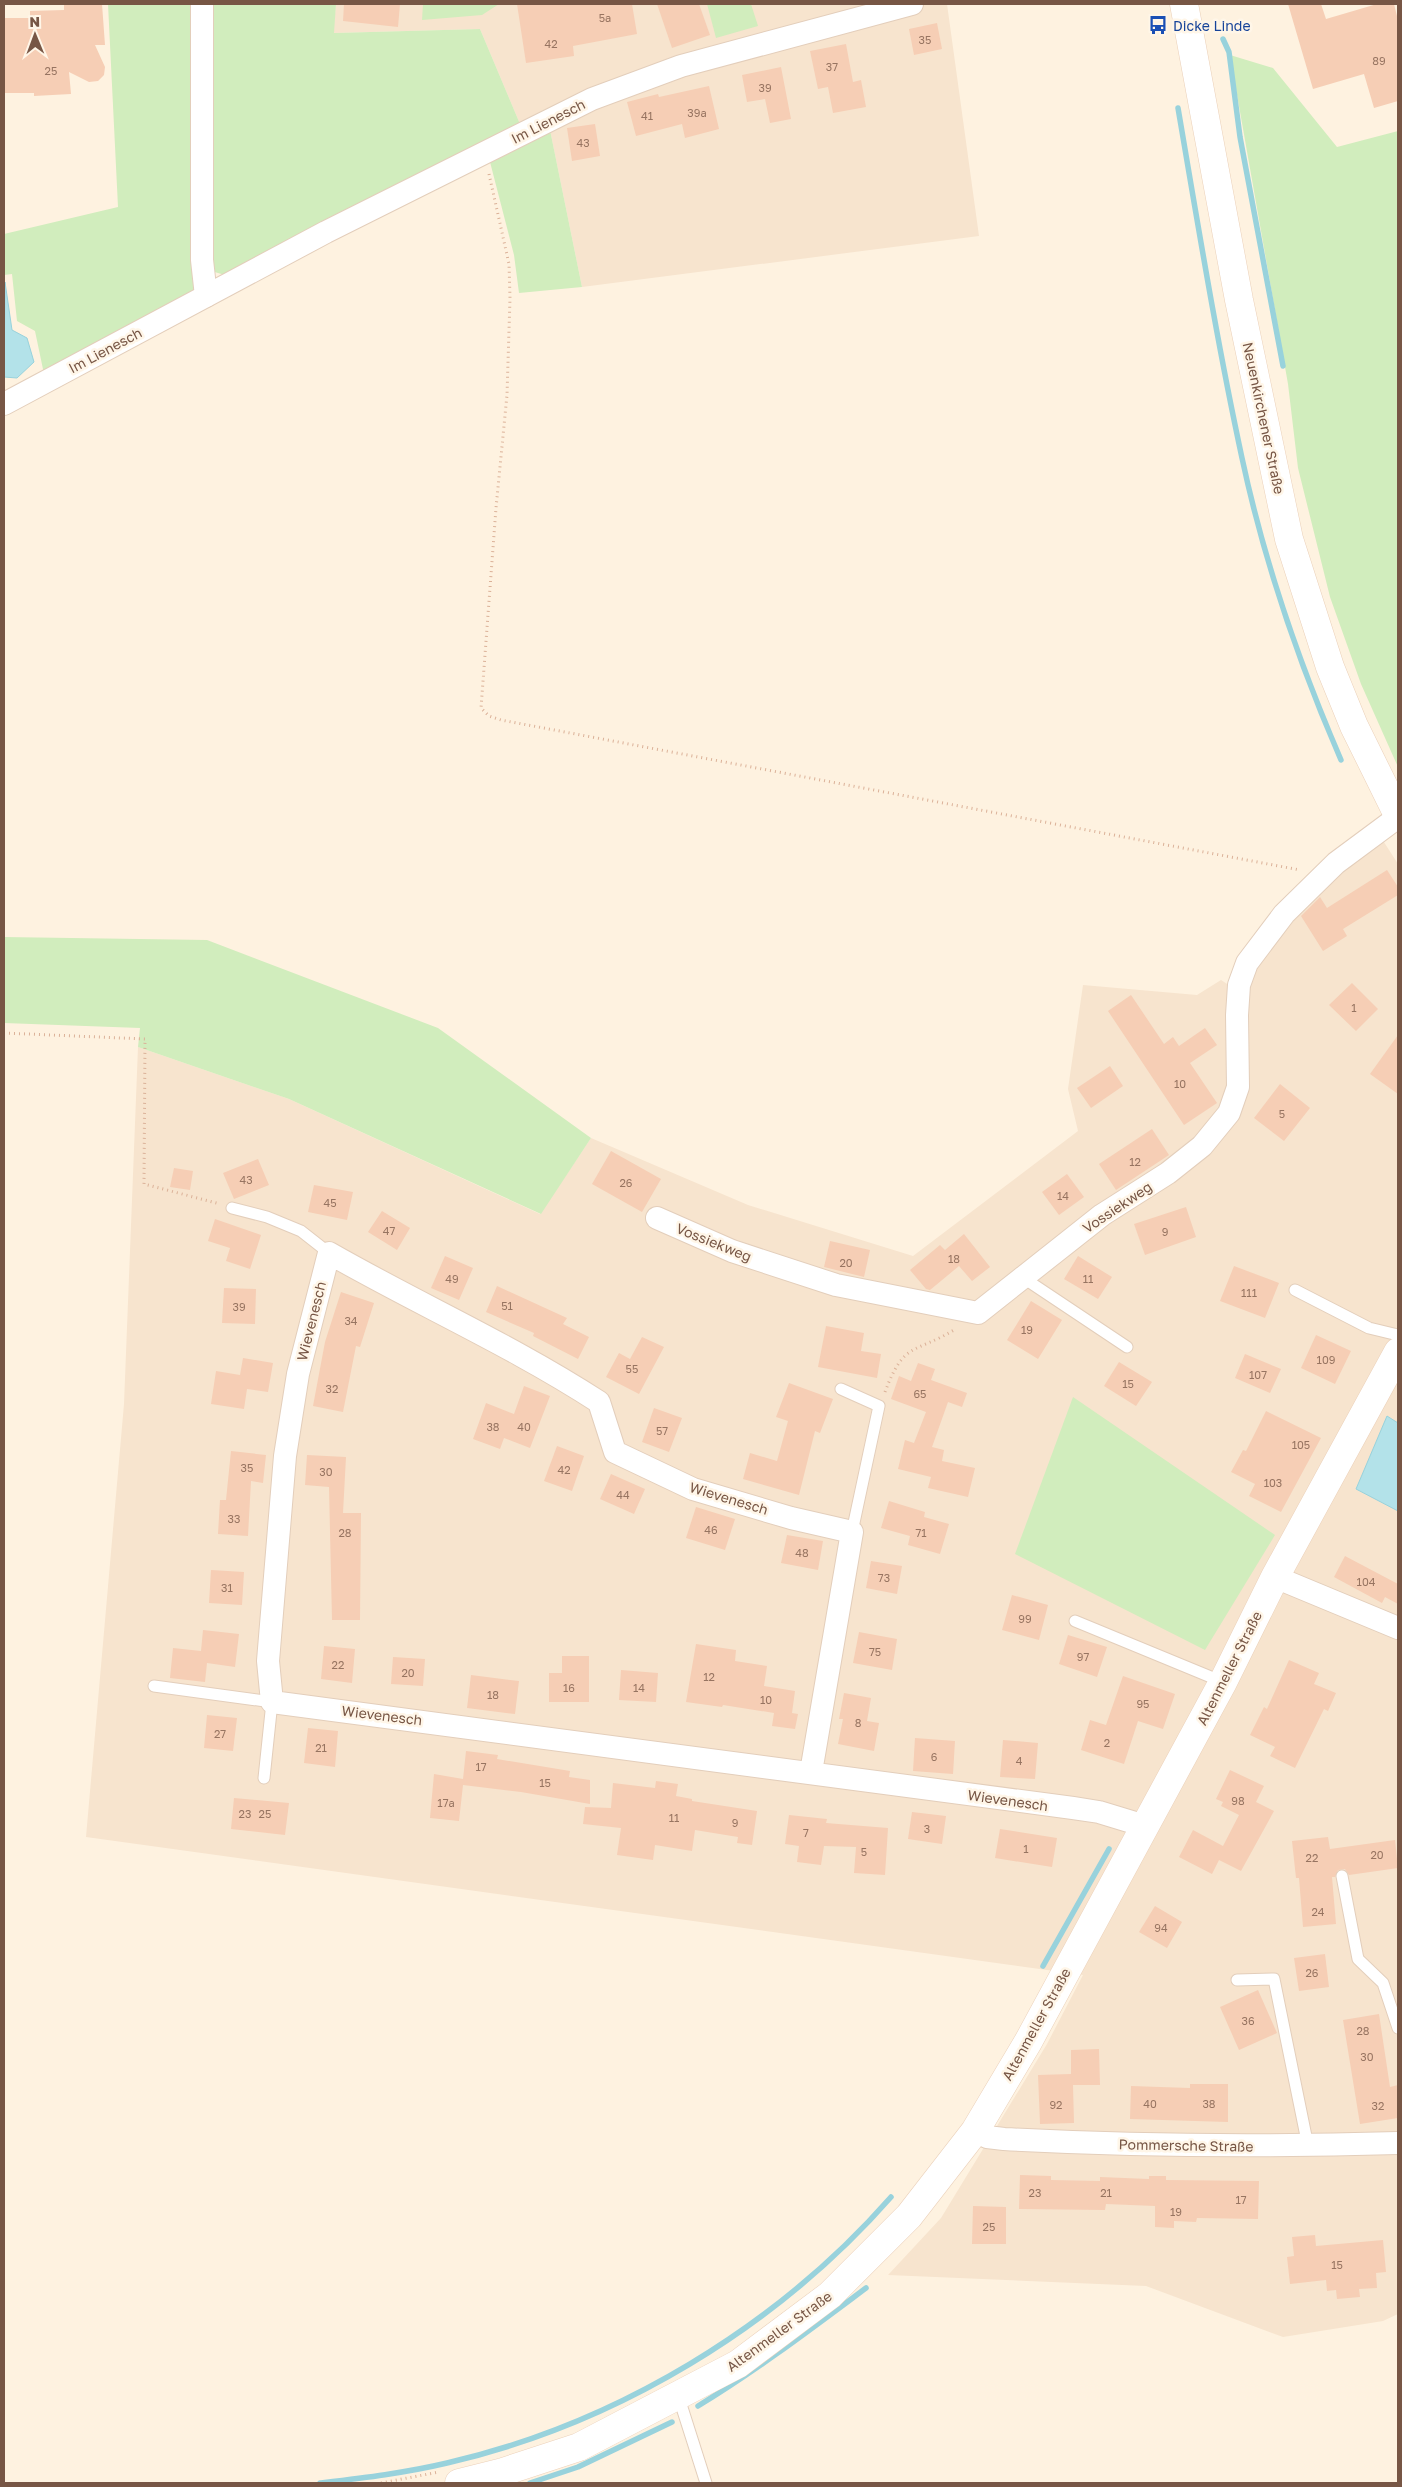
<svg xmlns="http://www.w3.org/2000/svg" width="1402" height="2487" viewBox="0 0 1402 2487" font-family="'Golos Text',sans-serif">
<rect width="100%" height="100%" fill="#fef2e0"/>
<g fill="#f7e4ce">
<polygon points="336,4 947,4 979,236 582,287 549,125 520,124 480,29 333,33"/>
<polygon points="1382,839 1398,864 1398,2314 1383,2321 1283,2337 1146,2286 888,2275 941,2218 1047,2044 1083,1975 86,1837 124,1404 138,1047 289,1099 540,1214 591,1138 748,1205 913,1256 1078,1131 1068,1089 1083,985 1197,995 1221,980 1244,995 1267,949 1312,896"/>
</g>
<g fill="#d1edbd">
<polygon points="108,4 336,4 334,33 480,29 520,124 232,277 211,271 196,257 194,290 44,374 35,331 17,321 12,274 4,275 4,234 118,207"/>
<polygon points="423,4 499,4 482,15 422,20"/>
<polygon points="707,4 751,4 758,26 716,38"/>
<polygon points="1230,55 1273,68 1337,147 1398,131 1398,767 1361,684 1330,597 1298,468 1288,384"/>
<polygon points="549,125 582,287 519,293 514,255 489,158"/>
<polygon points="4,937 207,940 438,1028 591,1138 541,1214 289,1099 138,1047 140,1028 4,1023"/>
<polygon points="1073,1397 1275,1535 1205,1650 1015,1554"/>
</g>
<g fill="#b3e2e9" stroke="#98d2dc">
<polygon points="5,282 12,330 27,338 34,362 17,378 4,377"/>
<polygon points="1387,1416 1398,1423 1398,1511 1356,1489"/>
</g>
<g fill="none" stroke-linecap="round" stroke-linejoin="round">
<g stroke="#98d2dc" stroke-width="5.5">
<polyline points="1223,39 1229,52 1240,137 1283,366"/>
<path d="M1178,108C1198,225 1217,342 1242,458C1264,561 1299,663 1341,760"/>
<polyline points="1043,1966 1109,1849"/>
<path d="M698,2406C757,2370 811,2329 866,2288"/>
<path d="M320,2483C362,2478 405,2473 447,2463C616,2424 777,2327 891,2197"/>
<polyline points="530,2483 578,2467 672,2422"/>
</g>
</g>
<g fill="#f6ceb5">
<polygon points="64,4 102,4 105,45 95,45 105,67 104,75 98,81 89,82 69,72 71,94 34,96 34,93 4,93 4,18 30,18 30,11 64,10"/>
<polygon points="344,4 400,4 398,27 343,21"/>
<polygon points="517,4 632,4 637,34 573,46 574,56 526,63"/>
<polygon points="657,4 699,4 710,35 672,48"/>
<polygon points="1288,4 1321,4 1326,19 1377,4 1394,4 1398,20 1398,101 1374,108 1364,74 1313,89"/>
<polygon points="937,23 942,49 914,55 909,29"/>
<polygon points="846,44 853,82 861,80 866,107 833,113 828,87 818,89 810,51"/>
<polygon points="781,67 791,119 770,123 765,99 747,102 742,75"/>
<polygon points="709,86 719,129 685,138 682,124 636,136 627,102 658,94 659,97"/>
<polygon points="595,124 600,156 572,161 567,128"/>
<polygon points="1387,870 1398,887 1398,895 1343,929 1347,936 1323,951 1301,916 1320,897 1327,908"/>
<polygon points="1352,983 1378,1009 1356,1031 1329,1005"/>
<polygon points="1131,995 1164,1044 1173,1037 1179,1046 1205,1028 1217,1045 1190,1063 1217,1103 1184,1125 1108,1011"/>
<polygon points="1398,1035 1398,1094 1370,1074"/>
<polygon points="1110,1066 1123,1086 1091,1108 1077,1088"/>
<polygon points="1280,1084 1310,1108 1284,1141 1254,1118"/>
<polygon points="1152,1129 1169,1155 1116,1190 1099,1164"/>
<polygon points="611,1151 661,1179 642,1212 592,1184"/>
<polygon points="258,1159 269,1185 234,1199 223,1173"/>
<polygon points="174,1168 193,1171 190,1190 170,1187"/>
<polygon points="1067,1174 1084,1197 1059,1215 1042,1192"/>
<polygon points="314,1185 353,1192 347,1220 308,1212"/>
<polygon points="1186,1207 1196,1237 1145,1255 1134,1224"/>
<polygon points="382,1211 410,1228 397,1250 368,1232"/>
<polygon points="215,1219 261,1235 250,1269 226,1261 230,1248 208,1241"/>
<polygon points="964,1234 990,1267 972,1281 959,1266 930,1290 926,1289 910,1270 940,1245 945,1250"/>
<polygon points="830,1241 870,1250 864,1277 824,1267"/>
<polygon points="445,1256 473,1268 459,1300 431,1288"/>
<polygon points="1078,1256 1112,1277 1098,1299 1064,1279"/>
<polygon points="1234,1266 1279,1283 1265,1318 1220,1301"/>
<polygon points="497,1286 567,1318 563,1324 589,1337 578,1359 533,1336 534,1333 486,1312"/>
<polygon points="224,1288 256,1289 255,1324 222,1323"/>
<polygon points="341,1292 374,1303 360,1347 356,1346 343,1412 313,1406 325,1342"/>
<polygon points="1031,1301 1062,1320 1038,1359 1007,1340"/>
<polygon points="826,1326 864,1333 861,1351 881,1354 877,1378 818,1367"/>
<polygon points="1316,1335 1351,1351 1335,1384 1301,1368"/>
<polygon points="642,1337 664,1347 639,1394 606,1377 619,1353 630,1359"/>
<polygon points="1245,1354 1281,1369 1270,1393 1235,1378"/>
<polygon points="243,1358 273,1363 268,1392 247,1389 244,1409 211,1404 216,1371 240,1375"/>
<polygon points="1119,1362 1152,1382 1136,1406 1104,1386"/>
<polygon points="918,1363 935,1369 931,1380 967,1393 962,1407 948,1402 932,1447 944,1450 942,1461 975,1468 968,1497 928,1488 931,1477 898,1469 905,1440 914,1443 926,1412 891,1399 899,1376 911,1381"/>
<polygon points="789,1383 833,1399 820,1433 815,1431 799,1495 743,1479 750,1453 777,1461 788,1421 776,1417"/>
<polygon points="524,1386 550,1396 530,1448 504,1438 500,1449 473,1439 486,1403 514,1414"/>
<polygon points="654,1408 682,1418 669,1452 642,1442"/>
<polygon points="1266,1411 1321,1438 1281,1512 1249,1496 1255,1484 1231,1472 1243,1450 1246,1451"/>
<polygon points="557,1446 584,1456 572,1491 544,1481"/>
<polygon points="231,1451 266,1455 263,1483 251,1481 248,1536 218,1534 220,1500 226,1500"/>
<polygon points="307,1455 346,1457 343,1513 361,1513 360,1620 332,1620 329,1487 305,1485"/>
<polygon points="611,1474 645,1489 634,1514 600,1499"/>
<polygon points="889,1501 925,1512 924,1517 949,1524 940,1554 908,1545 910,1536 881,1528"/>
<polygon points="696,1507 735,1519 725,1550 686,1538"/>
<polygon points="787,1535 823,1541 818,1570 781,1563"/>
<polygon points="1345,1556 1398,1584 1398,1604 1385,1597 1382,1603 1334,1577"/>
<polygon points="871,1561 902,1566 897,1594 866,1588"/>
<polygon points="211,1570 244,1572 242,1605 209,1603"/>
<polygon points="1012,1595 1048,1605 1039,1640 1002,1630"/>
<polygon points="203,1630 239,1634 235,1667 207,1663 205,1682 170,1678 173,1648 201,1651"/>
<polygon points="859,1632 897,1639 892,1670 853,1663"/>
<polygon points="1068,1635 1107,1647 1097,1677 1059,1664"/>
<polygon points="696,1644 736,1650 735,1661 767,1666 764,1686 795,1691 792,1713 798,1714 795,1729 772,1726 774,1713 723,1705 722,1707 686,1702"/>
<polygon points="324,1646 355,1649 352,1683 321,1679"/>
<polygon points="562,1656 589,1656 589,1702 549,1702 549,1673 562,1673"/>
<polygon points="393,1657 425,1659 423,1686 391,1684"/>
<polygon points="1289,1660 1319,1673 1314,1684 1336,1693 1328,1711 1324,1709 1295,1768 1270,1756 1275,1747 1250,1735 1264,1707 1267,1709"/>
<polygon points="621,1670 658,1673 656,1702 619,1700"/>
<polygon points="471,1675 519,1681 515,1714 467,1708"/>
<polygon points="1123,1676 1175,1694 1163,1729 1138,1721 1124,1764 1081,1750 1090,1720 1106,1725"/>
<polygon points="844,1693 871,1698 867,1721 879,1723 874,1751 838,1744 843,1719 839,1719"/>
<polygon points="207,1715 237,1718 233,1751 204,1748"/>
<polygon points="308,1728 338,1731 335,1767 304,1763"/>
<polygon points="915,1738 955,1741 953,1774 913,1771"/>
<polygon points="1003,1740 1038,1743 1035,1779 1000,1777"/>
<polygon points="466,1751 498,1755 497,1759 570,1771 569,1777 590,1780 590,1804 521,1792 463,1785 459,1821 430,1818 434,1774 463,1779"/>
<polygon points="1230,1770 1264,1786 1256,1802 1274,1811 1241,1871 1219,1860 1212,1874 1179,1857 1193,1830 1223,1846 1239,1815 1221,1806 1223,1802 1216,1799"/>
<polygon points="656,1781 678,1784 676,1796 692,1799 692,1801 757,1811 752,1845 737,1843 738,1837 695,1830 692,1851 655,1845 653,1860 617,1855 621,1828 583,1824 585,1807 611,1808 613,1783 655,1788"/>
<polygon points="234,1798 289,1803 285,1835 231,1829"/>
<polygon points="912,1812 946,1816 942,1844 908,1839"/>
<polygon points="789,1815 827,1819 826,1823 888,1828 885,1875 854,1873 856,1847 824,1846 821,1865 797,1862 799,1846 785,1844"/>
<polygon points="1000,1829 1057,1838 1052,1867 995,1858"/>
<polygon points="1328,1837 1330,1849 1395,1840 1398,1868 1349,1875 1345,1869 1338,1870 1335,1877 1332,1877 1336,1924 1303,1927 1299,1878 1296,1878 1292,1841"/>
<polygon points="1155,1906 1182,1922 1167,1948 1139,1932"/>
<polygon points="1325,1954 1329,1987 1299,1991 1294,1958"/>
<polygon points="1258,1990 1277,2033 1239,2050 1220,2007"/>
<polygon points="1379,2014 1390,2087 1398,2085 1398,2118 1360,2124 1343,2020"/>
<polygon points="1099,2049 1100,2085 1073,2085 1074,2123 1040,2124 1038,2075 1071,2074 1071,2050"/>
<polygon points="1190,2084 1228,2084 1228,2122 1130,2119 1131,2086 1190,2088"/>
<polygon points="1020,2175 1051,2176 1051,2180 1100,2181 1100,2177 1149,2179 1149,2176 1166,2176 1166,2180 1259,2181 1258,2219 1197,2218 1196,2222 1174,2221 1174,2228 1155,2227 1155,2206 1106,2204 1105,2210 1019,2209"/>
<polygon points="973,2206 1006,2207 1006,2244 972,2244"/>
<polygon points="1315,2235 1316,2246 1383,2240 1386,2272 1376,2273 1377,2288 1359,2289 1360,2297 1337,2299 1336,2290 1327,2291 1326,2280 1290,2284 1287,2257 1294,2256 1292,2237"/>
</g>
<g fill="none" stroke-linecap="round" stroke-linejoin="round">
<g stroke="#e3cebb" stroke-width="13">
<g id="lane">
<polyline points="232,1208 267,1217 301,1231 329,1253"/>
<polyline points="1022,1277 1127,1347"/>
<polyline points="1295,1290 1369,1328 1398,1335"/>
<polyline points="841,1389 879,1406 852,1532"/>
<polyline points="1075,1621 1223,1682"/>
<polyline points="154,1686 272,1702 264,1778"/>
<polyline points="1342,1876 1358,1959 1383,1983 1398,2028"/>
<polyline points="1237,1980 1274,1979 1308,2146"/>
<polyline points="678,2395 706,2483"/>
</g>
</g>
<g stroke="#e3cebb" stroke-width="24">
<g id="street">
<polyline points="202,4 202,260 206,296"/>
<polyline points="4,404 326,232 592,99 681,66 912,4"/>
<polyline points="657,1218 732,1251 836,1285 978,1313 1102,1215 1168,1173 1202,1146 1229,1113 1238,1087 1237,1015 1239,985 1247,963 1284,914 1336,863 1398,817"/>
<polyline points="1275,1577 1398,1628"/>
<path d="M811,1772L852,1532L791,1518L693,1489L615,1452L599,1402C513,1346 418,1304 329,1253L298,1374L285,1456L268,1661L272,1702L1073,1808L1099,1812L1145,1826"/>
<path d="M975,2131L987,2137L1004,2139C1135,2146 1266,2147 1398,2143"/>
</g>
</g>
<g stroke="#ebd1ba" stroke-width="29">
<g id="secondary">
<polyline points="1184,4 1239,300 1289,539 1330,667 1354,726 1398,815"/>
<polyline points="459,2483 503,2472 579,2447 738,2364 830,2295 909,2216 975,2131 1028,2042 1223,1682 1275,1577 1398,1352"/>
</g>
</g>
<g stroke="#dbb198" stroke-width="3" stroke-dasharray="1 4" stroke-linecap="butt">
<polyline points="489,174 509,264 510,298 507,395 496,508 481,708 489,716 501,720 1300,870"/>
<polyline points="4,1033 145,1039 144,1184 220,1204"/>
<path d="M885,1392C904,1341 914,1354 954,1330"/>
<polyline points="381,2483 439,2472"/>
</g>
<use href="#lane" stroke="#fff" stroke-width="11"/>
<use href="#street" stroke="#fff" stroke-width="22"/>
<use href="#secondary" stroke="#fff" stroke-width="28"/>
</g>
<defs>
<g id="bus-bare" transform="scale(1.5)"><path d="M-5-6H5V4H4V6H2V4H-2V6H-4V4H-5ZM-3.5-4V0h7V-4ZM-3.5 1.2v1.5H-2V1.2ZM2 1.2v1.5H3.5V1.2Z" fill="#1a4fb4" stroke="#fff6e8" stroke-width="2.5" paint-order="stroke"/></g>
</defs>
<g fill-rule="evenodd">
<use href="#bus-bare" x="1158" y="25"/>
</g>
<g text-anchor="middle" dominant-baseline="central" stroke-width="5" stroke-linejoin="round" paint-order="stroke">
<g font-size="11" fill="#977461">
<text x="605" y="17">5a</text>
<text x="925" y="39">35</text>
<text x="551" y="43">42</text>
<text x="1379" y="60">89</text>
<text x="832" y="66">37</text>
<text x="51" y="70">25</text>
<text x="765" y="87">39</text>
<text x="697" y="112">39a</text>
<text x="647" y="115">41</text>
<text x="583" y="142">43</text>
<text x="1354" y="1007">1</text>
<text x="1180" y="1083">10</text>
<text x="1282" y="1113">5</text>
<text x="1135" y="1161">12</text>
<text x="246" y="1179">43</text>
<text x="626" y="1182">26</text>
<text x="1063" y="1195">14</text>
<text x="330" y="1202">45</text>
<text x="389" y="1230">47</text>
<text x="1165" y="1231">9</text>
<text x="954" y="1258">18</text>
<text x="846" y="1262">20</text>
<text x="452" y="1278">49</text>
<text x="1088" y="1278">11</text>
<text x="1249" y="1292">111</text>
<text x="507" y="1305">51</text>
<text x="239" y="1306">39</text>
<text x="351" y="1320">34</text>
<text x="1027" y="1329">19</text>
<text x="1326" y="1359">109</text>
<text x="632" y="1368">55</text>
<text x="1258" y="1374">107</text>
<text x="1128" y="1383">15</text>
<text x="332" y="1388">32</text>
<text x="920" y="1393">65</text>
<text x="493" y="1426">38</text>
<text x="524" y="1426">40</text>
<text x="662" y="1430">57</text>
<text x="1301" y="1444">105</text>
<text x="247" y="1467">35</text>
<text x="564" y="1469">42</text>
<text x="326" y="1471">30</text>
<text x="1273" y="1482">103</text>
<text x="623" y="1494">44</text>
<text x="234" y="1518">33</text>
<text x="711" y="1529">46</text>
<text x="345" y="1532">28</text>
<text x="921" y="1532">71</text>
<text x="802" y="1552">48</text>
<text x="884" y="1577">73</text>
<text x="1366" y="1581">104</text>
<text x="227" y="1587">31</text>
<text x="1025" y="1618">99</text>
<text x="875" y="1651">75</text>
<text x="1083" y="1656">97</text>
<text x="338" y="1664">22</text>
<text x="408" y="1672">20</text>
<text x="709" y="1676">12</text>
<text x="569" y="1687">16</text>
<text x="639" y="1687">14</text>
<text x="493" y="1694">18</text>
<text x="766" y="1699">10</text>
<text x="1143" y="1703">95</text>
<text x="858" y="1722">8</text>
<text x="220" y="1733">27</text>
<text x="1107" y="1742">2</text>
<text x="321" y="1747">21</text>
<text x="934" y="1756">6</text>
<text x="1019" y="1760">4</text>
<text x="481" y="1766">17</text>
<text x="545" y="1782">15</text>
<text x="1238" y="1800">98</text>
<text x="446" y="1802">17a</text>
<text x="245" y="1813">23</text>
<text x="265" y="1813">25</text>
<text x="674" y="1817">11</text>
<text x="735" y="1822">9</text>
<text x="927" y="1828">3</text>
<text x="806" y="1832">7</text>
<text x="1026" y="1848">1</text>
<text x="864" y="1851">5</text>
<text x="1377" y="1854">20</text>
<text x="1312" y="1857">22</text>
<text x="1318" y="1911">24</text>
<text x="1161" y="1927">94</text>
<text x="1312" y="1972">26</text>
<text x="1248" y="2020">36</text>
<text x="1363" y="2030">28</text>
<text x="1367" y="2056">30</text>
<text x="1150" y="2103">40</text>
<text x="1209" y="2103">38</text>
<text x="1056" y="2104">92</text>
<text x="1378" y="2105">32</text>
<text x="1035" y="2192">23</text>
<text x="1106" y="2192">21</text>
<text x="1241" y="2199">17</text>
<text x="1176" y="2211">19</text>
<text x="989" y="2226">25</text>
<text x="1337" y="2264">15</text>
</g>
<g font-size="14" fill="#164399" stroke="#fff6e8" text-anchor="start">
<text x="1173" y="25">Dicke Linde</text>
</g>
<g font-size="14" fill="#775645" stroke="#fff6e8">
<text transform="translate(548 121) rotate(-27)">Im Lienesch</text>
<text transform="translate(105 350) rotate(-28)">Im Lienesch</text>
<text transform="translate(1264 418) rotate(78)">Neuenkirchener Straße</text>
<text transform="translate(1117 1207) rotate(-34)">Vossiekweg</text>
<text transform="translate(714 1242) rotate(22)">Vossiekweg</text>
<text transform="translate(311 1321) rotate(-76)">Wievenesch</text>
<text transform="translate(729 1498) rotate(17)">Wievenesch</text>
<text transform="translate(1229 1668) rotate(-63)">Altenmeller Straße</text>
<text transform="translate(382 1715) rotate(7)">Wievenesch</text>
<text transform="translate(1008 1800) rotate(8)">Wievenesch</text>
<text transform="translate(1036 2024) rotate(-61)">Altenmeller Straße</text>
<text transform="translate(1186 2145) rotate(1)">Pommersche Straße</text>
<text transform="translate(779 2331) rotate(-36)">Altenmeller Straße</text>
</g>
</g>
<rect width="1402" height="2487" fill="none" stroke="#775645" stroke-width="10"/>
<g transform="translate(35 35) rotate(359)" stroke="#fff6e8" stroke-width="4" paint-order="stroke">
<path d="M0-4L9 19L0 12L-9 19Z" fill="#775645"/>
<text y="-8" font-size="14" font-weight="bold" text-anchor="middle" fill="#775645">N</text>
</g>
</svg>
